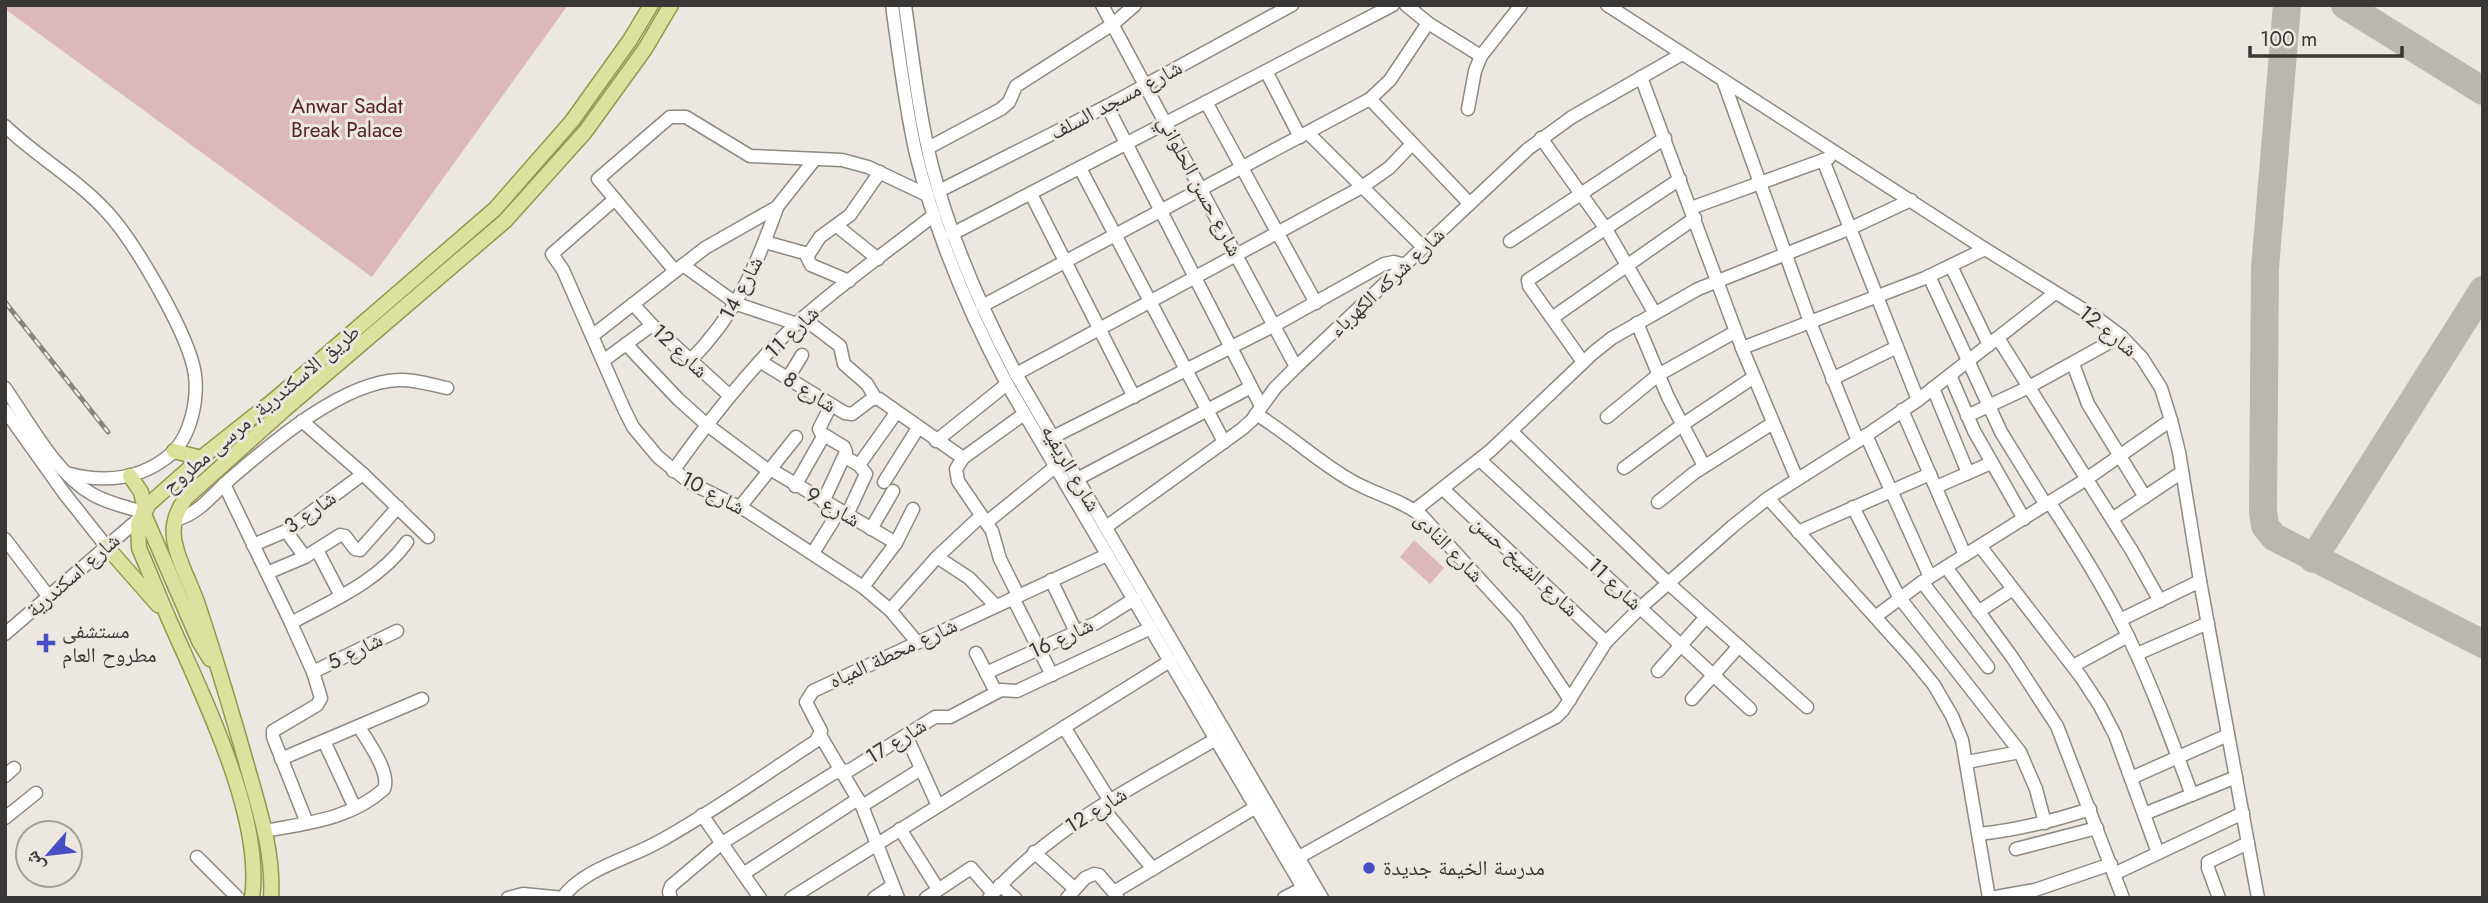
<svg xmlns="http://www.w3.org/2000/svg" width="2488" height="903" viewBox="0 0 2488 903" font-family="Jost,'Noto Naskh Arabic',sans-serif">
<rect width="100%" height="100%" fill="#ece8e1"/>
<g fill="#dcb8ba">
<polygon points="5,5 568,5 372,277 5,9"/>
<polygon points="1414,540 1444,568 1430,584 1400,557"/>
</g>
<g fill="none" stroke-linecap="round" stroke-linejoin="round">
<g stroke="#bab6b0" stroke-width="28">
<polyline points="2287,5 2265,268 2263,511 2265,526 2274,537 2483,644"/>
<polyline points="2345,5 2483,91"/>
<polyline points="2313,559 2483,290"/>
</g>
<g stroke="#8d8983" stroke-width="15">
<g id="minor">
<path d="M892,5C899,55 905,105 916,154C936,235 968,311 1007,384L1309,898"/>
<path d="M905,5C913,60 919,116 933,170C952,242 981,308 1016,374L1322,898"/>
<polyline points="1102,5 1296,367"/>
<polyline points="1406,5 1428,23 1481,56"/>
<polyline points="1607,5 1985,249 2097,318 2121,336 2142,358 2161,388 2171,420 2179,452 2200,581 2258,898"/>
<polyline points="1266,71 1300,137"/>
<polyline points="1641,77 1742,348 1797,479"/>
<polyline points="1723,80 1810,322 1858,441"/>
<polyline points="1370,99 1469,203"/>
<polyline points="1206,102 1316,303"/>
<polyline points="1107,106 1261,406"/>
<polyline points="1468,109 1475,71 1481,56 1521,5"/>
<path d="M5,126C37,157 77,179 107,212C134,241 190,336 195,375C198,400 191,436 171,454C141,480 103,483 66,473"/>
<polyline points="1308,133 1423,247"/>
<polyline points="1541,138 1606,229 1654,312"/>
<polyline points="928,148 1001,109 1009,102 1016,86 1113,24 1135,5"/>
<polyline points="1823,160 1918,400"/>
<polyline points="1080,168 1224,442"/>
<polyline points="939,191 1107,106 1292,5"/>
<polyline points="1031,194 1134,397"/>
<polyline points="615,199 552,254 563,270 624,409 633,427 658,457 689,482 747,511 863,587 890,610 917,642"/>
<polyline points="1691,208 1829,158"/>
<polyline points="837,226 878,259"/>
<polyline points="952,234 1393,5"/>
<polyline points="1510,241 1665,138"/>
<polyline points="765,242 808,254"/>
<polyline points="683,265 737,304 797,324"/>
<polyline points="1951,266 1989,345"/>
<polyline points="675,271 598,179 670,117 686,117 750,156 842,160 868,167 927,195"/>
<polyline points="1929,276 2001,432 2046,505"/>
<polyline points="849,281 811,265 807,257 820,237 850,215 880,172"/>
<polyline points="633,304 652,325 730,396"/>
<polyline points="982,306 1370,99 1390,80 1428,23"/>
<polyline points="803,318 840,346 844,364 867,384 876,399"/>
<polyline points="1552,318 1695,218"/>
<polyline points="1637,323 1668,397 1704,466"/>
<polyline points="592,336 705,248 777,207 815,159"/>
<polyline points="1998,338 2132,551 2160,601"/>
<polyline points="626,344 678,399 706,424 769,471"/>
<polyline points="1742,348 1925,278 1985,249"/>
<polyline points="603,361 652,325"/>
<path d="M690,361C737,313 755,269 777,208"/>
<polyline points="761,362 845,413 852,414 872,399 879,399 963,458"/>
<polyline points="1583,362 1529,286 1528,280 1680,179"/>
<polyline points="2073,364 2088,404 2145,497"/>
<polyline points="1016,374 1362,187 1389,168 1412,144"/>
<polyline points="1950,375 1974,431 2024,519"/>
<polyline points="788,378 802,355"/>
<polyline points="1832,379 1897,347"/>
<path d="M5,388C29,422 55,473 92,494C107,503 126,507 143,512"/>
<polyline points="1933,388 1968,473"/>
<polyline points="5,410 64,493 106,546"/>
<polyline points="1902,410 1965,555"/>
<path d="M1256,414C1287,433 1314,458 1345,477C1369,493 1399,498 1422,516L1517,620L1570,700"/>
<polyline points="1967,416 2027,388 2121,336"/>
<polyline points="1607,417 1658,375 1735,332"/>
<polyline points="302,421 363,474 428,537"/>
<polyline points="1512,432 1668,583 1807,707"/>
<polyline points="1866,435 1930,577"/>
<polyline points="1053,437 1275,325 1384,264 1394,262 1405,265"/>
<polyline points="936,441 1007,384"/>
<polyline points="845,457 859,465 866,474 847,515"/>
<polyline points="1480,460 1750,709"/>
<polyline points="859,465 896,413"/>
<polyline points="1624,468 1682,425 1754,377"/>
<polyline points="770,469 896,543"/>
<path d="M673,471C710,419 750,368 796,324C839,285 888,251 934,215"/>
<polyline points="1077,479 1251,387"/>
<polyline points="884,482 918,428"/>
<polyline points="224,484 291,623 313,672 321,698 317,705 273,731 273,737 307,823"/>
<polyline points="795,486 824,435"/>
<polyline points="1936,487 1991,463"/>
<polyline points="1443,489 1606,642"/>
<polyline points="1768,498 1912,658 1934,685 1952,716 1962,740 1989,898"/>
<polyline points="823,502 846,452 844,447 821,433 819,429 831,405"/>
<polyline points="1658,502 1694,473 1773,423"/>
<path d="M2050,503C2075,541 2100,580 2121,622C2149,677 2170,736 2192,795"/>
<polyline points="740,507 796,437"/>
<polyline points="1853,507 1899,597 2020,752 2036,789 2045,823"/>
<polyline points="1415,510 1490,451 1593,353 1612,338 1698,289 1851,228 1911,200"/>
<polyline points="2112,519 2182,472"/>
<path d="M175,520C199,514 212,495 230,479C272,443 342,382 399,380C415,379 431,385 447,388"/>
<polyline points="987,522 1055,467"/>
<polyline points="1106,527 1242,429 1252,420 1275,388 1296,367 1528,149 1572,117 1682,54"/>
<polyline points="871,529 893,491"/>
<polyline points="286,531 305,557"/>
<polyline points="1798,532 1930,474"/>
<polyline points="5,539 49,597"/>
<polyline points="253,545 286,531 363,474"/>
<polyline points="1980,546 2081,677 2100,706 2115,735 2158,853"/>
<polyline points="317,550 341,596"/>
<polyline points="813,553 839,511"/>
<polyline points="937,557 969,578 996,606"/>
<polyline points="1946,567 2012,657 2057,726 2123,898"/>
<polyline points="267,573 305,557 340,535 345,536 355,549 360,550 398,507"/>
<polyline points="1051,580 1076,632"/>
<polyline points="1922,582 1988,667"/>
<polyline points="863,587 896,543 913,509"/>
<polyline points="1018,595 1000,559 992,531 958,481 956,469 963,458 1024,414"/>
<polyline points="1013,598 1052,675"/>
<polyline points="890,610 937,557 981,516"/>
<polyline points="1978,612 2013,589"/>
<polyline points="1875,617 1922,582 2085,480 2171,420"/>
<polyline points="2120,620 2200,581"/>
<path d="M291,623C333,600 378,582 407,542"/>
<polyline points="5,634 141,517"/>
<polyline points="976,653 996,692"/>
<polyline points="2137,654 2208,623"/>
<polyline points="2073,666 2128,636"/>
<polyline points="1658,671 1706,617"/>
<polyline points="313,672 397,631"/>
<polyline points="986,673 1096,623 1134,599"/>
<polyline points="1692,699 1739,646"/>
<polyline points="1064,727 1110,801"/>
<polyline points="820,735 862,806 898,898"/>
<polyline points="906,735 938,806"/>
<polyline points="324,741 355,808"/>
<polyline points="281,759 422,699"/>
<polyline points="1967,762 2020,752"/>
<polyline points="5,776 14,768"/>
<polyline points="2131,778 2228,735"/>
<polyline points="862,806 921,769"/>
<polyline points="1101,806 1153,869"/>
<polyline points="2144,814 2236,777"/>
<polyline points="702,815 760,898"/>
<polyline points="5,818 36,793"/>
<polyline points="900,829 938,889"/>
<path d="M265,831C307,823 351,819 384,789C391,773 368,742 359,727"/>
<path d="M1979,834C2018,830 2053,821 2090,809"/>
<polyline points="2016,849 2097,828"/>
<polyline points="1034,852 1075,889"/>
<polyline points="197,857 238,898"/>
<polyline points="1299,857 1459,768 1556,717 1563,710 1606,642 1640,608 1733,526 1768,498 1858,441 1918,400 2055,293"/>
<polyline points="743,874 858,799"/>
<polyline points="2114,874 2243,813"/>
<polyline points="1000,885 1015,898"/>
<polyline points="1114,892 1256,807"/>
<polyline points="508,898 523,894 564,898"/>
<path d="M562,898C584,868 629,859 660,841C714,811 764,775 816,741L821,731L806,702L813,691L1107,555"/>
<polyline points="671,898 669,892 671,886 722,843 834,773 850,770 935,717 950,717 1001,690 1017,691 1151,628"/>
<polyline points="791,898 1170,661"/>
<polyline points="874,898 892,886"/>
<polyline points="926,898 971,868 993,893"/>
<path d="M989,898C1052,826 1134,787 1216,739"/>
<polyline points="1067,898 1085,878 1094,874 1099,875 1117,896"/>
<polyline points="1284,898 1303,888"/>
<polyline points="1990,898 2035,890 2111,864"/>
<polyline points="2219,898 2208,868 2208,862 2248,843"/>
</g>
</g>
<g stroke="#93984e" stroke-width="17">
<g id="major">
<polyline points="174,451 201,458"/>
<polyline points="130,476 141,492 145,510"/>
<polyline points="143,512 199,641 210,659"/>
<polyline points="106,546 158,605"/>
<path d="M252,898C264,816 201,693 168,617C158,594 149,571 139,548L138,524L149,504L201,458L274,400L495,209L572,121L630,40L651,5"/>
<path d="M271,898C274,851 258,806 246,762C231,710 216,659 199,608C192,585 177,561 174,538C172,523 177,510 186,498L284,410L505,221L585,132L645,49L671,5"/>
</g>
</g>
<use href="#minor" stroke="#fff" stroke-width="12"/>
<use href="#major" stroke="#dce19d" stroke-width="14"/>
<g stroke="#878480" stroke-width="5">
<polyline id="rail" points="5,302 108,432"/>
</g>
<use href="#rail" stroke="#ece8e1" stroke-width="2.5" stroke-dasharray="8" stroke-linecap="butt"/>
</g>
<g fill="#474ec3" stroke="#ece8e1" stroke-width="2.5">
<path d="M42.5 632.5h7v7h7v7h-7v7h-7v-7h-7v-7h7z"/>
<circle cx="1369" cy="868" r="7"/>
</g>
<g text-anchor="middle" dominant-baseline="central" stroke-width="6" stroke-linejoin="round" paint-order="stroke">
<g font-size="21" fill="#393735" stroke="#ece8e1">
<text transform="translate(1116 100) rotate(-28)">شارع مسجد السلف</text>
<text transform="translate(1200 186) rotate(62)">شارع حسن الحلواني</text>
<text transform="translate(1387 282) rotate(-43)">شارع شركه الكهرباء</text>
<text transform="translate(741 288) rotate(-62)">شارع 14</text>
<text transform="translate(2108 331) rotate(39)">شارع 12</text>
<text transform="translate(792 332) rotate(-44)">شارع 11</text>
<text transform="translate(680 351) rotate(43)">شارع 12</text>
<text transform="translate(810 392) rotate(32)">شارع 8</text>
<text transform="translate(261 409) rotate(-40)">طريق الاسكندرية, مرسى مطروح</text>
<text transform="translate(1071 468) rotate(60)">شارع الريفيه</text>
<text transform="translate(713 493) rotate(28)">شارع 10</text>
<text transform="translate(833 507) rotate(30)">شارع 9</text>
<text transform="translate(310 512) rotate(-35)">شارع 3</text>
<text transform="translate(1449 547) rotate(46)">شارع النادى</text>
<text transform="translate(1525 566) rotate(43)">شارع الشيخ حسن</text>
<text transform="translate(73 575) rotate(-41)">شارع اسكندرية</text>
<text transform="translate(1615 584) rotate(43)">شارع 11</text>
<text transform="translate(1061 638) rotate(-25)">شارع 16</text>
<text transform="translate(355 651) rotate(-26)">شارع 5</text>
<text transform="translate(893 653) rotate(-25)">شارع محطة المياه</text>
<text transform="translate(896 741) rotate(-32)">شارع 17</text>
<text transform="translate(1096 810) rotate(-32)">شارع 12</text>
</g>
<g font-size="21" fill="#59222a" stroke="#ece8e1">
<text x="347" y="106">Anwar Sadat<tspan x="347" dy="24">Break Palace</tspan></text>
</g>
<g font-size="21" fill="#393735" stroke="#ece8e1" text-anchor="start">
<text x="62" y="631">مستشفى<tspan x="62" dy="24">مطروح العام</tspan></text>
<text x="1383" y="868">مدرسة الخيمة جديدة</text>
</g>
</g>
<rect width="2488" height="903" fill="none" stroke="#393735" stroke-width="14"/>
<g transform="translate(49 854) rotate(242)"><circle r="33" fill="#ece8e1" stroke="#a4a19c" stroke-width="2"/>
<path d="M0-5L12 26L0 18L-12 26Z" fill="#474ec3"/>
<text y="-10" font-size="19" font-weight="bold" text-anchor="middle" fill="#393735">ش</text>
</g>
<path d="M2250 46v10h152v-10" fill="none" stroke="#393735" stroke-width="3.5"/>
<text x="2260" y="46" font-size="21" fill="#393735" stroke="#ece8e1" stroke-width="5" paint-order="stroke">100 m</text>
</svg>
